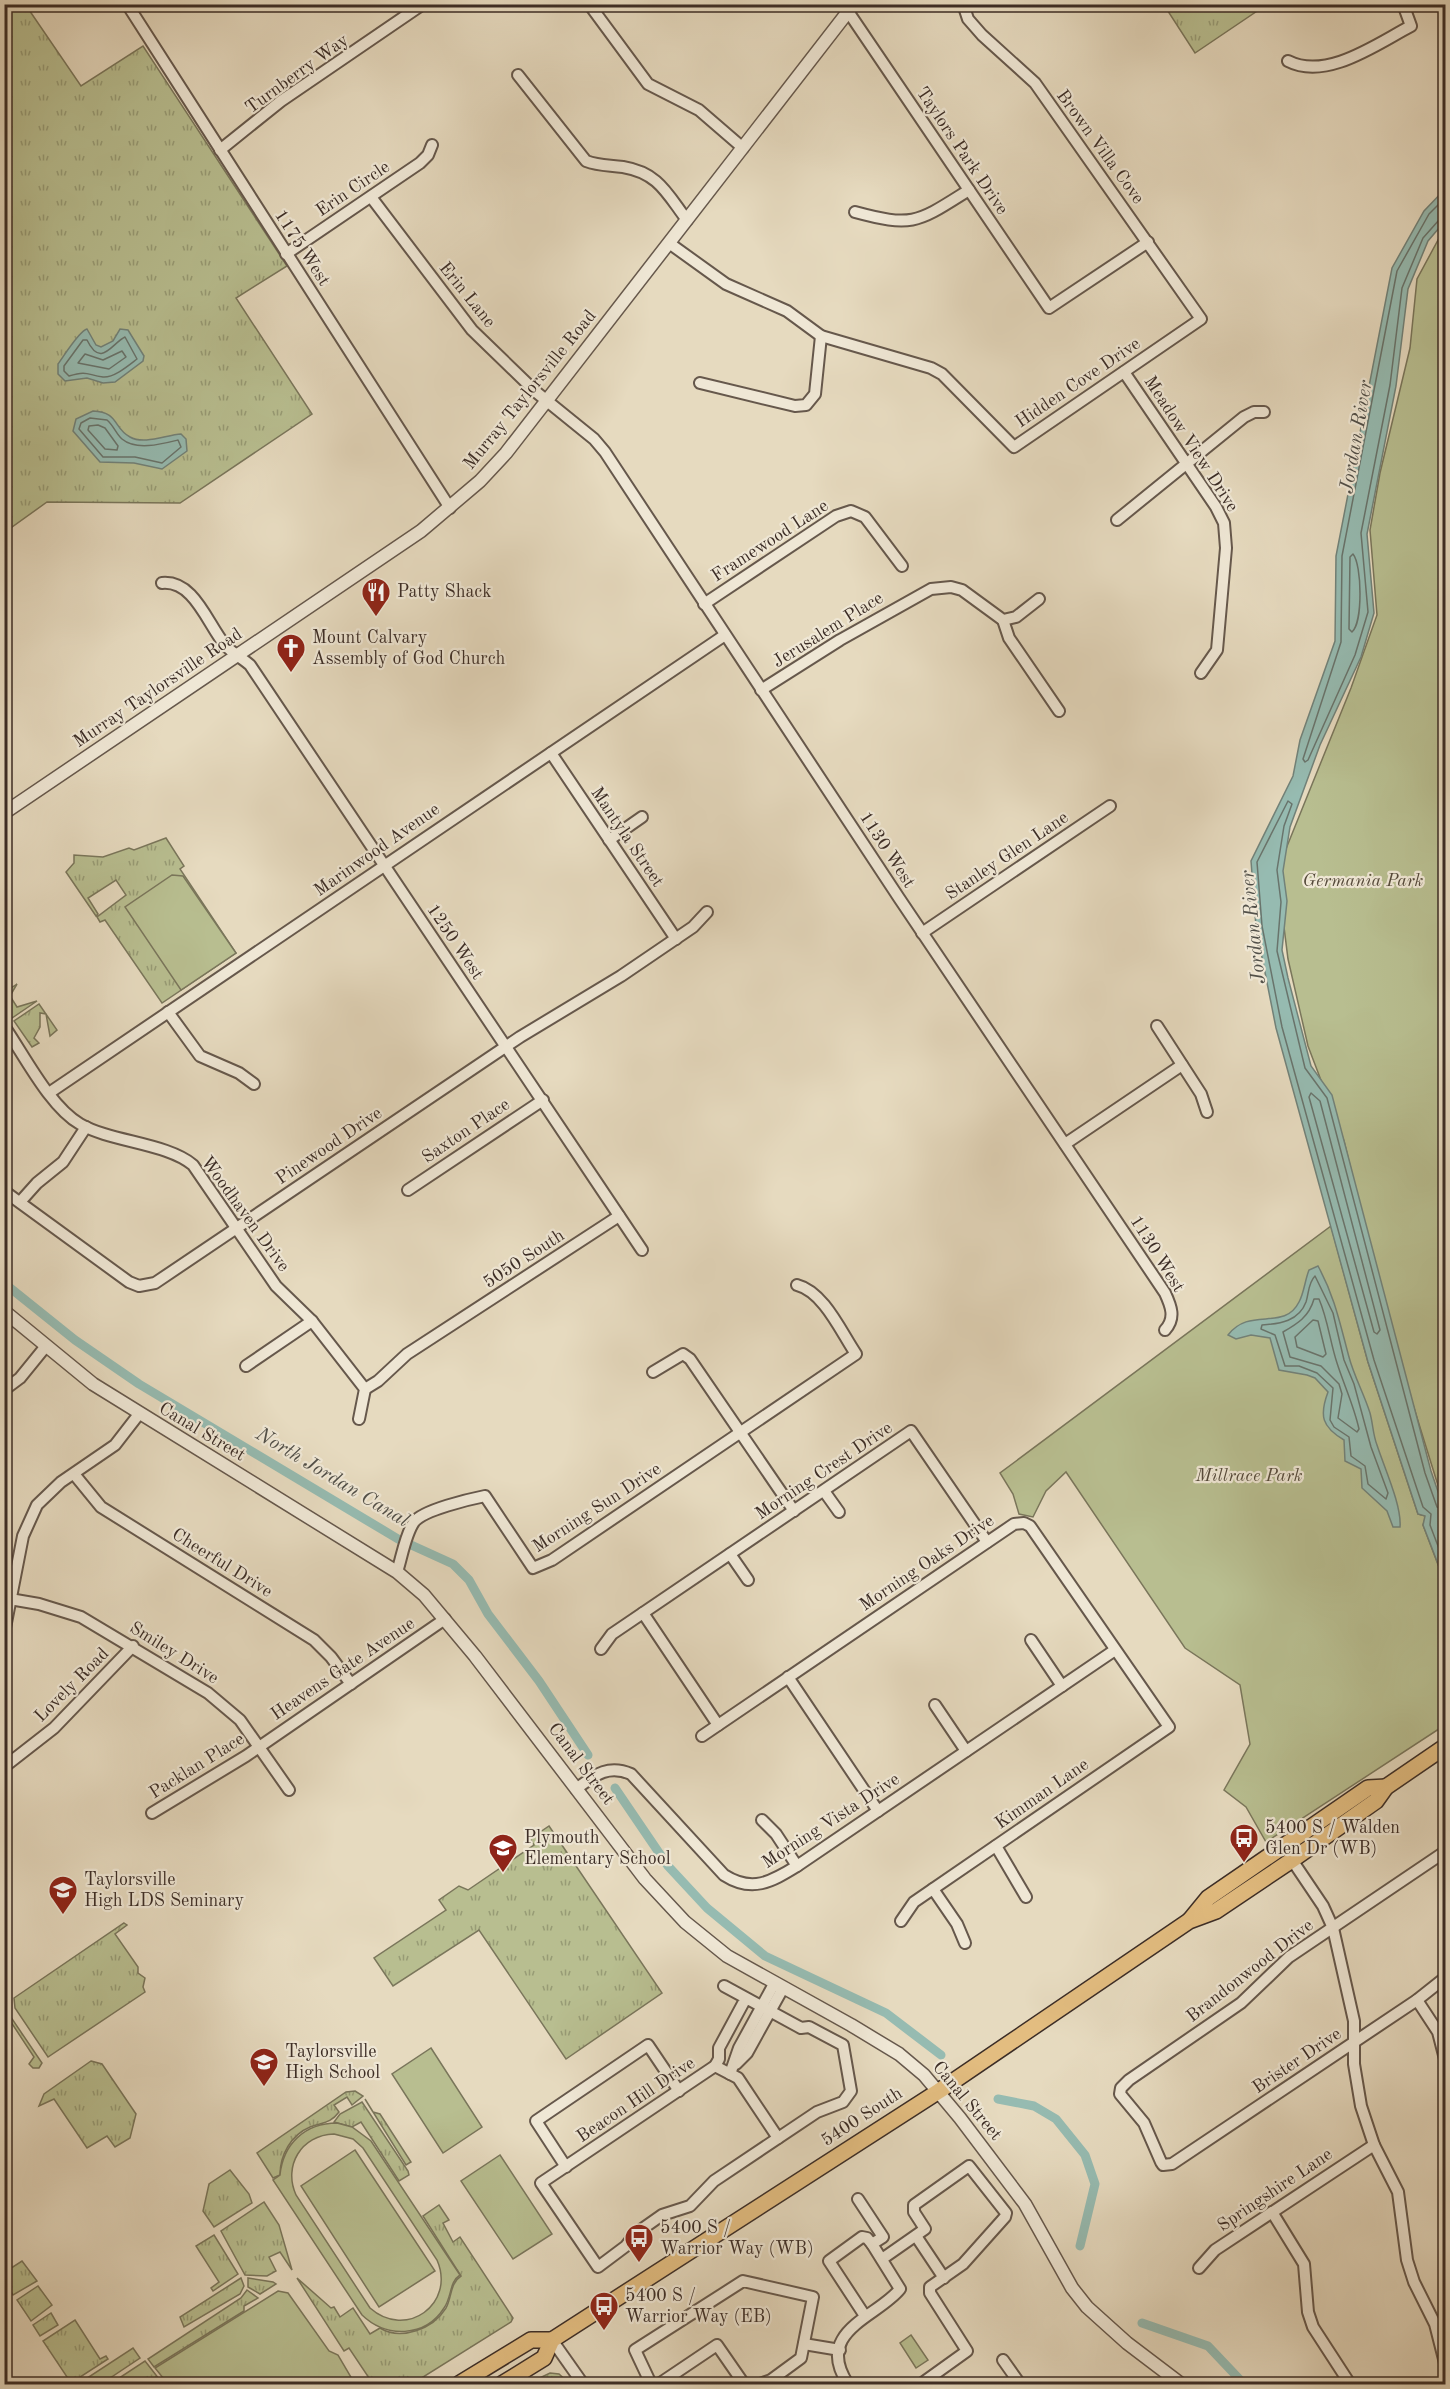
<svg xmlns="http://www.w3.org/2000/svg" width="1450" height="2389" viewBox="0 0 1450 2389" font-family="'Old Standard TT',serif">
<defs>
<pattern id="grass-tufts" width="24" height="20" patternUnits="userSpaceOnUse" patternTransform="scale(1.5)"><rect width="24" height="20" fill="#b8be90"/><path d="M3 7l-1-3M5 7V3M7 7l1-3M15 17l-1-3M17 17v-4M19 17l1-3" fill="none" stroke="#979b75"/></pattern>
</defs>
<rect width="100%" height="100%" fill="#e6dabf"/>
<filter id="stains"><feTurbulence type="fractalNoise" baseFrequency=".00333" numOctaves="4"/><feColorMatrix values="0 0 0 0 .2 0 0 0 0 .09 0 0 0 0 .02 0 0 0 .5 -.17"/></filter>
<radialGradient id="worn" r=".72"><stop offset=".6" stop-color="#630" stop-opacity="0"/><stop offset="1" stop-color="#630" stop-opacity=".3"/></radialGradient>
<g fill="url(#grass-tufts)" stroke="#7a765b" stroke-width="1.5">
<polygon points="25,4 81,86 143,46 287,266 236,298 312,414 180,503 47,502 5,532 4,5"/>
<polygon points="1164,5 1266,5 1195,53"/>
<polygon points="166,838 184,866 180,869 236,953 162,1003 105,920 100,922 97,917 126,895 116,880 88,898 98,914 96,916 66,872 74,863 74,855 103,857 129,848 134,850"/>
<polygon points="17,984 10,996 17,1007 37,1001 12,1018 5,1007 5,992"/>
<polygon points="39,1004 57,1030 50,1036 46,1014 40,1013 40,1027 34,1038 39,1043 32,1047 14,1021"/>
<polygon points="549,1826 662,1993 566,2059 479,1930 393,1986 374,1958 446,1910 439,1900 459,1886 468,1890 534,1845 530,1839"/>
<polygon points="124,1923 127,1925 115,1934 138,1967 138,1973 145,1978 143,1987 145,1992 48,2057 15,2008 14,1998"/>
<polygon points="4,2007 42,2063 39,2068 33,2068 29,2064 34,2057 5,2013"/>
<polygon points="91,2061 102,2064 136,2114 130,2138 115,2147 107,2136 87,2148 54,2099 39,2106 44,2094"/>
<path d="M355,2091L363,2096L352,2105L347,2097L334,2105L339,2112C330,2124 323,2122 310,2127C291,2135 280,2155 280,2175L273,2178L257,2153L346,2092Z"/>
<polygon points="365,2099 373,2112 380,2114 411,2162 406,2165"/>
<polygon points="362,2102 408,2171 409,2175 399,2181 361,2122 352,2127 334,2122 340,2114"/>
<polygon points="230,2170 249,2194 252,2203 214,2227 203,2211 209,2184"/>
<polygon points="264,2202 279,2225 292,2270 280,2252 269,2257 276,2271 267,2276 245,2275 221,2231"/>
<path d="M439,2205L449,2220L443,2223L453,2242L460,2237L513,2318L511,2322L412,2384H373L349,2348L344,2351L297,2278L331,2308L334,2307L340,2317L353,2308L370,2334L380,2328C401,2341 433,2329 446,2308C452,2297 450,2283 461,2276L423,2216Z"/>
<polygon points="214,2235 238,2274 213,2291 211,2288 219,2282 196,2246"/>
<polygon points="22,2261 37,2281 13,2295 5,2281 5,2272"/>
<polygon points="241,2278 244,2286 240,2294 184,2327 180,2317"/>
<polygon points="248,2278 273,2282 276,2284 260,2294 248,2287"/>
<polygon points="38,2286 52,2305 31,2321 17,2300"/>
<polygon points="247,2290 258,2298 244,2306 244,2311 154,2367 148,2359 241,2298"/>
<polygon points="51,2313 58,2325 40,2336 33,2325"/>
<polygon points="75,2320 100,2359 106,2356 108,2359 71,2383 43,2341"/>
<polygon points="133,2348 140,2358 101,2384 78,2384"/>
<polygon points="145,2361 163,2384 110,2384"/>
<polygon points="550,2373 559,2374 570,2384 527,2384"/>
</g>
<g fill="#b8be90" stroke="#7a765b" stroke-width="1.5" fill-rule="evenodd">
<polygon points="1445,227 1445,1508 1392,1337 1344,1141 1308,1046 1288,959 1277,871 1351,688 1377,615 1370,530 1380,473 1410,348 1417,279"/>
<polygon points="172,875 183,876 236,953 181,990 125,907"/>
<polygon points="1331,1226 1368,1362 1418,1514 1426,1516 1423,1525 1445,1583 1445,1725 1266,1842 1246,1807 1224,1790 1250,1744 1240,1685 1185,1648 1066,1472 1046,1491 1033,1517 1019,1514 1013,1494 1000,1473"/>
<polygon points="431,2048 482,2127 443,2153 392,2074"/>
<path d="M337,2123L352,2127L371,2141L460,2275C449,2282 452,2297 444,2308C425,2338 386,2338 362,2315L273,2180L280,2175C283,2144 305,2123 337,2123ZM334,2134L353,2139L363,2148L437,2260C456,2304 406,2340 370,2308L296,2195C283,2166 301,2135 334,2134Z"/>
<polygon points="355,2150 435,2271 379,2307 301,2186"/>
<polygon points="500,2155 552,2234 513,2259 461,2181"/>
<polygon points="278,2291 288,2293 329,2351 338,2355 355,2384 168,2384 155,2368"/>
<polygon points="911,2335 928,2360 916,2368 900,2343"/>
</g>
<g fill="#96bbb1" stroke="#728279" stroke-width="1.5">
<polygon points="1445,189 1445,221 1428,241 1408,289 1396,386 1367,534 1374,613 1361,657 1320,745 1290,827 1283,871 1287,901 1282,950 1288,978 1311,1066 1332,1095 1431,1471 1445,1512 1445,1582 1423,1525 1425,1516 1418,1514 1368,1362 1276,1028 1256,927 1251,861 1293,776 1300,740 1335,641 1336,556 1392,268 1424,211"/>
<path d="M87,329L96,345L101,347L113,341L120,329L128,330L144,356L143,361L115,382L103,383L87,378L65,381L58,374V364C64,356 79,331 87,329Z"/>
<path d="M93,411C119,412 113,428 130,437C144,445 166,435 181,434L186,439L187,451L162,469L134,463L100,462L73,431L76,419Z"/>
<path d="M1318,1266C1335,1297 1340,1324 1349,1357C1354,1376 1364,1394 1370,1413C1373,1424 1373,1435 1377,1445C1384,1467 1402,1506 1400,1527H1393L1387,1511L1362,1488L1361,1469L1345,1461L1344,1440C1322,1427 1319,1416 1328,1392L1315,1378L1307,1375L1279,1370L1270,1338L1251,1335L1236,1339L1228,1335C1250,1306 1284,1332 1299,1302C1304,1293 1305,1280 1309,1270Z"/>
</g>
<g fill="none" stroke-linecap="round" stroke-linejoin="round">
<g stroke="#69746c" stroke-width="1.5">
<polyline points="1446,197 1429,214 1397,271 1342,556 1341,642 1303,759 1305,762 1308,760 1355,655 1368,612 1361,533 1390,385 1402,288 1423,238 1439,220 1446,218"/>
<path d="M125,337L137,359C129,365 114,378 103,377C87,375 88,370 69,376L64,371V366L83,340H87C101,369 112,343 125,337Z"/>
<polygon points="122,351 126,357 109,369 78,363 85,354 103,360"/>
<path d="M90,418L107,420C114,426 116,434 122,439C136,451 162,444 178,440L181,447L162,463L135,457H103L79,429L81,423Z"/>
<polygon points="98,425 105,428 118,446 117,450 105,449 88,430 89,426"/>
<path d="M1353,554C1362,565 1363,622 1352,632L1349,629L1350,557Z"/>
<polygon points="1311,1093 1320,1101 1380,1330 1377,1334 1374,1332 1309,1097"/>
<path d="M1315,1276L1333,1313L1344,1360L1354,1384L1371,1447L1388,1493L1386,1499L1368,1484L1365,1466L1351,1456L1349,1437L1334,1427L1330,1420L1333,1388L1317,1373L1299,1366H1285L1275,1335L1261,1329L1262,1325C1280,1324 1299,1321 1306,1302C1309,1293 1308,1283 1315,1276Z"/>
<path d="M1314,1299H1319C1328,1320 1330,1342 1337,1363C1344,1385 1354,1406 1359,1429L1357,1432L1338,1418L1342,1394L1339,1384L1321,1366L1290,1357L1283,1332C1297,1324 1309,1317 1314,1299Z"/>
<polygon points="1313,1320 1318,1321 1326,1354 1323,1357 1297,1347 1295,1337"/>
<polyline points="1446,1511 1437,1507 1425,1473 1327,1098 1305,1068 1277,951 1281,902 1277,870 1284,826 1292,804 1288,801 1257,862 1262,926 1282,1027 1374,1360 1423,1507 1431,1514 1430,1525 1446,1567"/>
</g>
<g stroke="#96bbb1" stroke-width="9">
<polyline points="4,1283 75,1340 139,1384 398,1539 453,1564 469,1580 488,1614 539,1681 588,1755"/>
<polyline points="615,1788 668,1866 707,1908 765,1956 886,2013 941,2055"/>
<polyline points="998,2099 1034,2106 1056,2119 1085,2155 1095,2184 1080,2246"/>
<polyline points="1142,2323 1208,2346 1244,2384"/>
</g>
<g stroke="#66584c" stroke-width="14">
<g id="minor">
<polyline points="127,4 450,508"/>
<polyline points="589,4 648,84 699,110 743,148"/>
<polyline points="843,4 1049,308 1148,242"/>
<path d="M1288,61C1327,81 1378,43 1411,26L1403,4"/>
<path d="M518,75L586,161C599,166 609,165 623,167C659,173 667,194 687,220"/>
<polyline points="220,150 281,101 423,4"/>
<path d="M371,197L472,330L536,392L594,439L605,452L899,898L1165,1293C1171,1306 1176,1318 1165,1330"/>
<path d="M855,212C914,228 918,222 969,190"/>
<polyline points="669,243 726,284 787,311 821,336 931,368 942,374 1014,447 1201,319 1035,83 982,35 968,19 963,4"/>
<polyline points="286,254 420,163 428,155 432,145"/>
<polyline points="1124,372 1216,507 1224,523 1226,548 1217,650 1201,673"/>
<polyline points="700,383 795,406 806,405 815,394 821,336"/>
<polyline points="1117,520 1244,417 1254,412 1264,412"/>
<path d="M162,583C194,580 207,623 225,645C232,653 242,658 250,665L642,1250"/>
<polyline points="704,604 836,516 851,511 865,517 902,566"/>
<polyline points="1003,620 1009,638 1059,711"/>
<polyline points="761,690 840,640 931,589 951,587 962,590 1003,620 1016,617 1039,599"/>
<polyline points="551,753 676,939"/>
<polyline points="609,840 642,817"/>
<polyline points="922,933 1110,806"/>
<polyline points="168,1012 200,1056 239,1073 254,1084"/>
<path d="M4,1026C24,1055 50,1107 80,1124C111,1142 167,1143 193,1165L276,1286L312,1321L365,1389L359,1419"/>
<polyline points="1157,1026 1201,1094 1207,1112"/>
<polyline points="49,1093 725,635"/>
<polyline points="1065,1144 1182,1065"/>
<polyline points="408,1190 543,1100"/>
<polyline points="4,1191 129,1282 139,1286 155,1283 520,1037 621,976 693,927 707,912"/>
<polyline points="20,1202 37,1183 63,1162 86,1127"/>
<polyline points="246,1366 312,1321"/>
<polyline points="653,1372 683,1354 690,1359 794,1511"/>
<polyline points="365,1389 378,1381 407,1354 619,1216"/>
<polyline points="4,1390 20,1378 46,1346"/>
<polyline points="74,1474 101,1507 314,1640 331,1657 351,1684"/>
<polyline points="824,1491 839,1512"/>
<polyline points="730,1554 748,1580"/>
<path d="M397,1572C402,1557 405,1535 414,1522C423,1510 470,1499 485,1496L533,1568L552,1560L856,1354C841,1332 824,1292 797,1285"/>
<polyline points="4,1598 39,1604 81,1617 208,1693 240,1720 289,1790"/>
<polyline points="643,1613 718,1725"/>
<polyline points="4,1633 23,1536 37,1505 61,1482 115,1445 139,1414"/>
<polyline points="1031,1640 1062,1686"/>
<polyline points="601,1649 612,1634 911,1431 987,1542"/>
<polyline points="788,1677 878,1811"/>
<polyline points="935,1705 966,1751"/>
<polyline points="702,1736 1014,1524 1024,1523 1030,1526 1169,1727 914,1902 901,1921"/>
<polyline points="4,1767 54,1728 133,1646"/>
<path d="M576,1789C595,1775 608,1764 631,1774L724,1875C752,1893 771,1882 797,1866L1115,1650"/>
<polyline points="152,1813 246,1756 445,1619"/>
<polyline points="762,1820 776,1834 797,1866"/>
<polyline points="996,1846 1026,1897"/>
<polyline points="1446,1851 1289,1957 1241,2003 1129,2080 1121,2088 1120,2094 1144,2123 1161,2162 1163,2165 1172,2164 1417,2000 1446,1977"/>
<polyline points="1292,1860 1323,1906 1333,1928 1354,2021 1354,2064 1361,2106 1374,2145 1398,2192 1407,2260 1414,2282 1435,2324 1446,2367"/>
<polyline points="933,1889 957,1924 965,1943"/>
<polyline points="724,1986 801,2028 809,2027 843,2045 851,2091 843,2102 817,2112 714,2181 690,2206 662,2215 635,2234 626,2246 598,2267 541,2183 715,2066 719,2059 719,2048 746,1998"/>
<polyline points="1417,2000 1438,2032 1446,2063"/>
<polyline points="736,2064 747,2053 783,1988"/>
<polyline points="715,2066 738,2078 778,2138"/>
<polyline points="730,2074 739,2048 774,1984"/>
<polyline points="566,2167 536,2121 648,2045 679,2091"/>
<polyline points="1272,2212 1304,2264 1308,2312 1313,2327 1350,2384"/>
<polyline points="916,2236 944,2278"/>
<polyline points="882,2259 925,2229 914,2212 914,2205 969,2166 1006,2213 1005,2217 963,2264 930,2287 930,2293 967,2351 921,2384"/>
<polyline points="1199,2268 1215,2250 1374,2145"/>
<polyline points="865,2316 829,2261 862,2237 867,2238 872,2244"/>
<polyline points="552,2340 583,2384"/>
<polyline points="804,2344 840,2350"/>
<polyline points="1003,2360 1020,2384"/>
<polyline points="651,2384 635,2350 743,2281 813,2297 801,2358 771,2380 760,2384"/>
<polyline points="659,2384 717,2345 744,2384"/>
<path d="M848,2384C813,2331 878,2317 900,2289L872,2244L883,2237L858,2199"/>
<polyline points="1439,2384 1446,2382"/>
</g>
</g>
<g stroke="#66584c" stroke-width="15">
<g id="tertiary">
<polyline points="4,813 421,531 480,481 506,453 854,4"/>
<polyline points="4,1311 93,1384 397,1572 424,1595 475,1656 645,1879 685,1922 727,1956 851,2025 899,2054 924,2075 960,2118 1025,2204 1072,2288 1087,2307 1127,2343 1181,2384"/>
</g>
</g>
<g stroke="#3c2d26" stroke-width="18">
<g id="primary">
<polyline points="1190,1920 1208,1898 1368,1788 1386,1787"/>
<polyline points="459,2384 531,2340 552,2340"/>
<polyline points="502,2384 544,2358 552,2340 939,2091 1189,1921 1216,1911 1292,1860 1376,1801 1386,1787 1446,1746"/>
</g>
</g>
<use href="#minor" stroke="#efe7d5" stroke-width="10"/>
<use href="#tertiary" stroke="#efe7d5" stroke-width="12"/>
<use href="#primary" stroke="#e3bd80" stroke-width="15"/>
</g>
<defs>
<g id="restaurant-pin" transform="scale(1.5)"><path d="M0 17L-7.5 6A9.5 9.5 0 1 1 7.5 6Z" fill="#8f2418" stroke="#efe7d5"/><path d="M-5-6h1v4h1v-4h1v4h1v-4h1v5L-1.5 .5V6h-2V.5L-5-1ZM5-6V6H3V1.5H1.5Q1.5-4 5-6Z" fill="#fff"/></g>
<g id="church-pin" transform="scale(1.5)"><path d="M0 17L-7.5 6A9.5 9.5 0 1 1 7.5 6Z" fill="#8f2418" stroke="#efe7d5"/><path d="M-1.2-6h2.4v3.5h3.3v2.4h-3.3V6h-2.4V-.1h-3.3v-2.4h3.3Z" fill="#fff"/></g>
<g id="bus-pin" transform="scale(1.5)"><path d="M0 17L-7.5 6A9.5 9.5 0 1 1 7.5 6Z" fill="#8f2418" stroke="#efe7d5"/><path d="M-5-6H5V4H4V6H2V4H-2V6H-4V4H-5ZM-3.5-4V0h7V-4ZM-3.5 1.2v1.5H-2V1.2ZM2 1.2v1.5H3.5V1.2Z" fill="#fff"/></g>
<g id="school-pin" transform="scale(1.5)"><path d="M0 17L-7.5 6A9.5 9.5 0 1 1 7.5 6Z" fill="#8f2418" stroke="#efe7d5"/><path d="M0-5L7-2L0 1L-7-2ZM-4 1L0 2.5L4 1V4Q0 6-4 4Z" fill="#fff"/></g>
</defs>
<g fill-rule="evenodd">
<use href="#restaurant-pin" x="376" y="592"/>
<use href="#church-pin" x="291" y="648"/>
<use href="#bus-pin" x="1244" y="1838"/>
<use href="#school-pin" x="503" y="1848"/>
<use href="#school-pin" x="63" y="1890"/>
<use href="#school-pin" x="264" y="2062"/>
<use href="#bus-pin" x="639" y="2238"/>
<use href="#bus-pin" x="604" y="2306"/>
</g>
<g text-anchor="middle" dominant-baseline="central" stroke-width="4.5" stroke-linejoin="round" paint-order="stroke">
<g font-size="18" fill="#3c2d26" stroke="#efe7d5">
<text transform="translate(297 74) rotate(-36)">Turnberry Way</text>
<text transform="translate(1100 147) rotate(54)">Brown Villa Cove</text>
<text transform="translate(962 151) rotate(56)">Taylors Park Drive</text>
<text transform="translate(353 189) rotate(-34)">Erin Circle</text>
<text transform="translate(302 248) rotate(57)">1175 West</text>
<text transform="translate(467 295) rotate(51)">Erin Lane</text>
<text transform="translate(1078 383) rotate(-34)">Hidden Cove Drive</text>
<text transform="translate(530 390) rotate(-51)">Murray Taylorsville Road</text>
<text transform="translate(1191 444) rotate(57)">Meadow View Drive</text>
<text transform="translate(770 541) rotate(-33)">Framewood Lane</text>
<text transform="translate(828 630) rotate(-32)">Jerusalem Place</text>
<text transform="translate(158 688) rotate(-34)">Murray Taylorsville Road</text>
<text transform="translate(627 837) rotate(56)">Mantyla Street</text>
<text transform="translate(377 850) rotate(-35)">Marinwood Avenue</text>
<text transform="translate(887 850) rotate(57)">1130 West</text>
<text transform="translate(1007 856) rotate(-34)">Stanley Glen Lane</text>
<text transform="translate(455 942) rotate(56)">1250 West</text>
<text transform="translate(466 1131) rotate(-34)">Saxton Place</text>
<text transform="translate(329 1146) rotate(-34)">Pinewood Drive</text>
<text transform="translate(245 1214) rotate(54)">Woodhaven Drive</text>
<text transform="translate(1157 1254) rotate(58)">1130 West</text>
<text transform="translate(524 1259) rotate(-33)">5050 South</text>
<text transform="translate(202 1432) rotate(31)">Canal Street</text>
<text transform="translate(824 1471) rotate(-34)">Morning Crest Drive</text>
<text transform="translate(597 1508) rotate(-33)">Morning Sun Drive</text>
<text transform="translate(222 1563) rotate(32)">Cheerful Drive</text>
<text transform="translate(927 1563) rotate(-34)">Morning Oaks Drive</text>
<text transform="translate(174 1653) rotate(32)">Smiley Drive</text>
<text transform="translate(343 1669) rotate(-34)">Heavens Gate Avenue</text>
<text transform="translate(72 1685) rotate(-45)">Lovely Road</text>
<text transform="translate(581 1764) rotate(53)">Canal Street</text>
<text transform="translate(197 1766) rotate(-32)">Packlan Place</text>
<text transform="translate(1042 1794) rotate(-35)">Kimman Lane</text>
<text transform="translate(831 1821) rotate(-33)">Morning Vista Drive</text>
<text transform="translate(1250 1971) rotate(-38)">Brandonwood Drive</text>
<text transform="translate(1297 2061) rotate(-34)">Brister Drive</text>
<text transform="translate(636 2100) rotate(-34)">Beacon Hill Drive</text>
<text transform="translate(967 2101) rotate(50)">Canal Street</text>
<text transform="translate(862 2117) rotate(-33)">5400 South</text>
<text transform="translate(1275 2190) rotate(-34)">Springshire Lane</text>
</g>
<g font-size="18" fill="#3c2d26" stroke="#efe7d5" text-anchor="start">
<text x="397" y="592">Patty Shack</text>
<text x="312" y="638">Mount Calvary<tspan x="312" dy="21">Assembly of God Church</tspan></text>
<text x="1265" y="1828">5400 S / Walden<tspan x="1265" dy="21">Glen Dr (WB)</tspan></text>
<text x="524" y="1838">Plymouth<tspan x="524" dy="21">Elementary School</tspan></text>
<text x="84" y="1880">Taylorsville<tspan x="84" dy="21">High LDS Seminary</tspan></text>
<text x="285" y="2052">Taylorsville<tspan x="285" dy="21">High School</tspan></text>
<text x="660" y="2228">5400 S /<tspan x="660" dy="21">Warrior Way (WB)</tspan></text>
<text x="625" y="2296">5400 S /<tspan x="625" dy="21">Warrior Way (EB)</tspan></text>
</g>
<g font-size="18" font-style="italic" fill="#554a3b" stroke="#efe7d5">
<text x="1363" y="881">Germania Park</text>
<text x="1249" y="1476">Millrace Park</text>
</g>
<g font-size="20" font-style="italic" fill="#525049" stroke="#efe7d5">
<text transform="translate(1357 437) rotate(-80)">Jordan River</text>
<text transform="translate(1254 927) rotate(-96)">Jordan River</text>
<text transform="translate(332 1478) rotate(31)">North Jordan Canal</text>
</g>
</g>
<rect width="1450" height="2389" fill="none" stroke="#e6dabf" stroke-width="24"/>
<rect x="6" y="6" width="1438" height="2377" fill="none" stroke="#3c2d26" stroke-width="3"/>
<rect x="12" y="12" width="1426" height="2365" fill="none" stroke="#3c2d26" stroke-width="1.5"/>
<rect width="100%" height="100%" filter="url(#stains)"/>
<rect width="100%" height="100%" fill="url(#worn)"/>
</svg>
